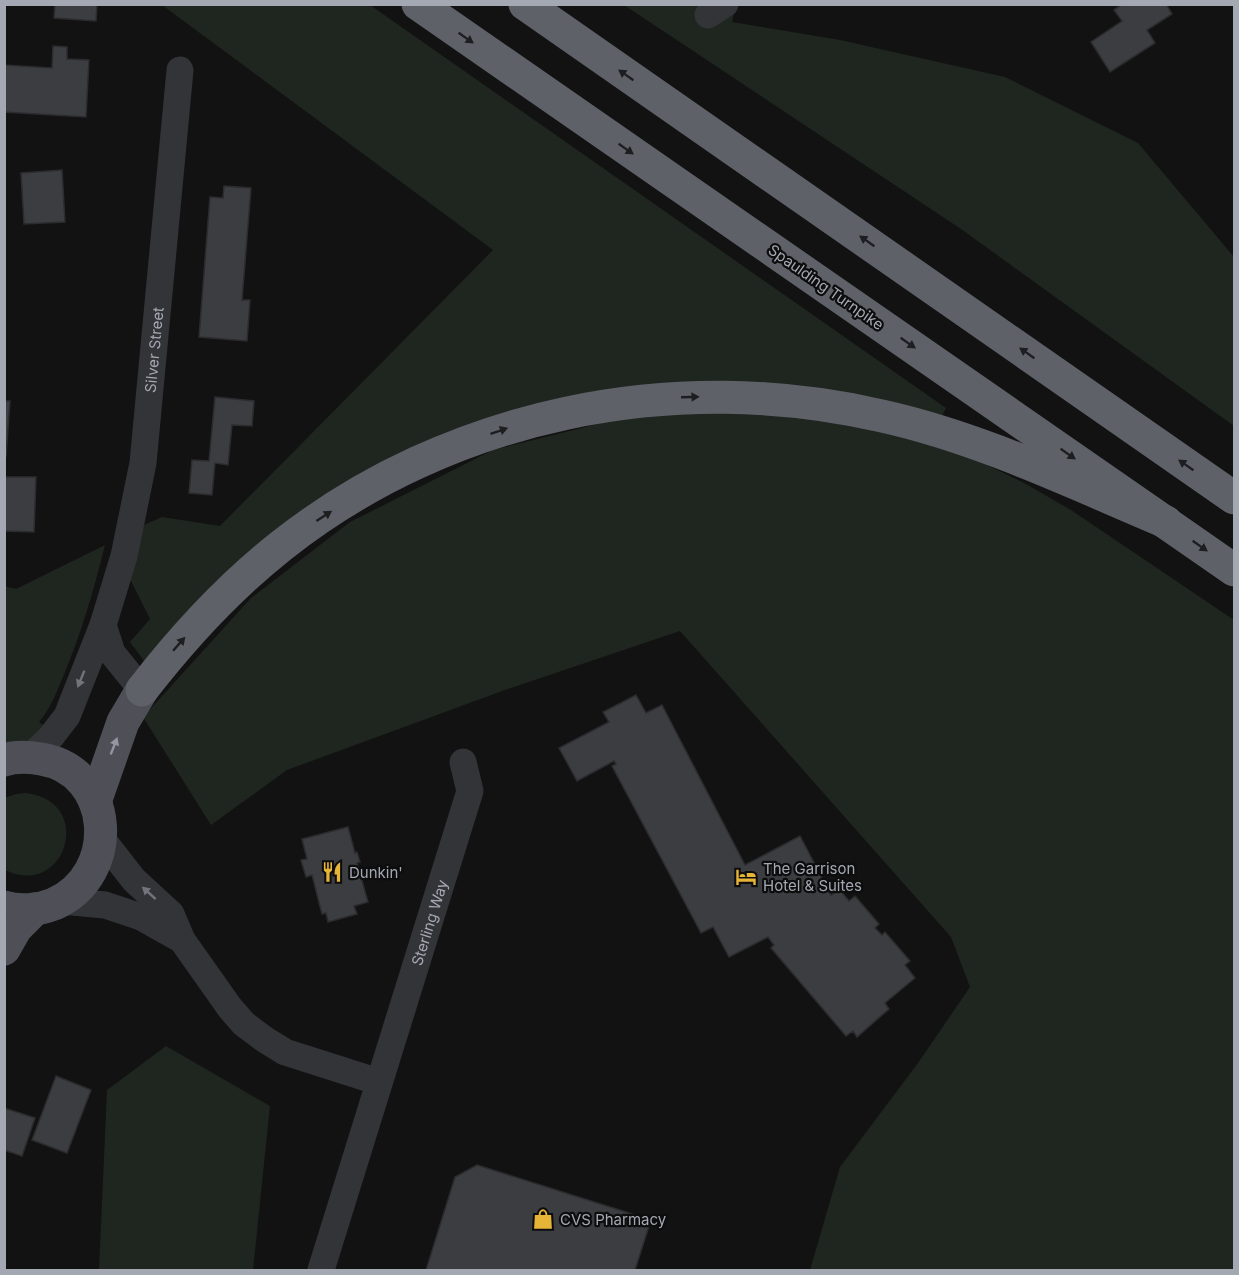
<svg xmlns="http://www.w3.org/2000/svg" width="1239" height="1275" viewBox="0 0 1239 1275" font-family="Inter,sans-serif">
<rect width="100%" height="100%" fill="#121213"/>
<g fill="#1e261f">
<polygon points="162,5 370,5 946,408 941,418 894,404 490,419 183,618 144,661 130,642 150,619 130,579 144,525 162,517 220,526 493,250"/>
<polygon points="624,5 736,5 732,22 840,40 1005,77 1138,143 1234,257 1234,426 961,229"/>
<polygon points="671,412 777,412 880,429 979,461 1026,484 1071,510 1234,620 1234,1270 810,1270 840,1167 918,1063 970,987 951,937 680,631 505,690 287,770 211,825 143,717 251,598 350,522 493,450 618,419"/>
<path d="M105,545C94,590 81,634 63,677C56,693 51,708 39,722L47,728L28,741L4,746V586L16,589Z"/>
<path d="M25,793C96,800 66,900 5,870L4,798L16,794Z"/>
<polygon points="166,1046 270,1106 253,1270 99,1270 107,1090"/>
</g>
<g fill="#3c3d40" stroke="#2c2c2f" stroke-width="1.5">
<polygon points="55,4 97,4 96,21 54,18"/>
<polygon points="1123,4 1166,4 1172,14 1147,30 1155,43 1110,72 1091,42 1122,21 1114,10"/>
<polygon points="53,46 67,47 67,59 89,60 86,117 4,112 4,65 52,68"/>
<polygon points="62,170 65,222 24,224 21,173"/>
<polygon points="224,186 251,188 242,300 250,300 247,341 199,337 210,197 223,198"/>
<polygon points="215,397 254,401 252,426 232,425 228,465 215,463 212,495 189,493 192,460 209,461"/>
<polygon points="4,401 10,401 6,456 4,456"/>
<polygon points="4,477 36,477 34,532 4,531"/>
<polygon points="636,695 646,713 662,705 745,865 800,836 831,895 839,889 849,901 855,896 879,924 875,928 882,935 885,932 910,961 905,965 915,978 885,1003 889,1009 857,1037 853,1031 846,1036 771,948 774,945 768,937 729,957 713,927 701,933 612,766 616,764 614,761 577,781 559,748 609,722 603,712"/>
<polygon points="348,827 355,853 357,852 360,862 357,863 368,902 354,906 357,914 328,922 326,913 322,914 312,875 306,877 301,860 307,859 302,839"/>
<polygon points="56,1076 91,1090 67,1153 32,1140"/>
<polygon points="4,1108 35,1118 22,1156 4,1150"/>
<polygon points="477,1165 645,1218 644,1221 650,1223 635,1270 426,1270 455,1177"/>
</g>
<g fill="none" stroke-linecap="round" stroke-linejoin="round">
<g stroke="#333438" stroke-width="27">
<polyline points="708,15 725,4"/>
<polyline points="103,625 112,653 142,690"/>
<path id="s1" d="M30,757L50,738L67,716L103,625L124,556L143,463L180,70"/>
<polyline points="102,839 134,880 171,914 182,940 230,1008 244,1024 264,1039 285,1052 379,1082"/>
<polyline points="61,901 105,905 141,917 182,940"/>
<path id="s2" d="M321,1270L470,791L463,762"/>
</g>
<g stroke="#4f5057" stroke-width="33">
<path d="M4,760C16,756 29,757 41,759C115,771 121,875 54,904C39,910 20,912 4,907"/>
<polyline points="95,802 123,722 142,690"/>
<polyline points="4,949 16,928 35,909"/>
</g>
<g stroke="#5f6169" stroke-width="33">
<polyline points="418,4 1234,570"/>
<polyline points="525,4 1234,498"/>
<path d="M142,690C183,637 228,588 281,546C449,413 675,368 882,416C981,438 1073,483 1166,522"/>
</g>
</g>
<defs><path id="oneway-solid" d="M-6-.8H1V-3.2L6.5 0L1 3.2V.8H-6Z" transform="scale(1.5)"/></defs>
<g fill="#1d1e20">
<use href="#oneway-solid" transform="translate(466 38) rotate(35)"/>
<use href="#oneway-solid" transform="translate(626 75) rotate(-145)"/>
<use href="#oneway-solid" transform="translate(626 149) rotate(35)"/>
<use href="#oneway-solid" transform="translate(867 241) rotate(-145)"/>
<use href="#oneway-solid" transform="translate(908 343) rotate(35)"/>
<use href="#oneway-solid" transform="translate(1027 353) rotate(-145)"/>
<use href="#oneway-solid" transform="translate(690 397) rotate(-2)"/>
<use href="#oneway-solid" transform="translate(499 431) rotate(-19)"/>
<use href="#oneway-solid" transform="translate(1068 454) rotate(35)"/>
<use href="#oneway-solid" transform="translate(1186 465) rotate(-145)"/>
<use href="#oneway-solid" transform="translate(324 516) rotate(-33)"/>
<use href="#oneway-solid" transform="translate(1200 546) rotate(35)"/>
<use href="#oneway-solid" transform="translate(179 644) rotate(-49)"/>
</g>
<g fill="#71747c">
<use href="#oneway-solid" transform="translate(81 679) rotate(112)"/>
<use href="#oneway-solid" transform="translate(149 893) rotate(-138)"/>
</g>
<use fill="#9396a1" href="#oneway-solid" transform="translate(114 746) rotate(-69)"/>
<defs>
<g id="restaurant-bare" transform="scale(1.62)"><path d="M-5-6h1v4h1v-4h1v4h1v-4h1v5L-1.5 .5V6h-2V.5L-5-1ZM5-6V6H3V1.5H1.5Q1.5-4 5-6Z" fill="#e6b437" stroke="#0d0d0e" stroke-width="2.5" paint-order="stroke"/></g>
<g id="hotel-bare" transform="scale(1.62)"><path d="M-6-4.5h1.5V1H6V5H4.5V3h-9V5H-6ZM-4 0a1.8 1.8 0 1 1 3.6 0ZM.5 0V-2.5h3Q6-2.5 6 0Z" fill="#e6b437" stroke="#0d0d0e" stroke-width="2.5" paint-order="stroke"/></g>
<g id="shop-bare" transform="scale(1.62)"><path d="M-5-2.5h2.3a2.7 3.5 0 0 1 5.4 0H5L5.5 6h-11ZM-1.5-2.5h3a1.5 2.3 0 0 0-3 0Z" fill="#e6b437" stroke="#0d0d0e" stroke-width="2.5" paint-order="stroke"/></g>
</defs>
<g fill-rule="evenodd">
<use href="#restaurant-bare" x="332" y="872"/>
<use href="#hotel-bare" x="746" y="877"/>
<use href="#shop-bare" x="543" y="1219"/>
</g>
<g text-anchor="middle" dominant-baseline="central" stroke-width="4.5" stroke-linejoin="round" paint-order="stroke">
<g font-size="15" fill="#a4a8b3" stroke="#0d0d0e">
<text transform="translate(826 287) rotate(35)">Spaulding Turnpike</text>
<text stroke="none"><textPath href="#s1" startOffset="434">Silver Street</textPath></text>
<text stroke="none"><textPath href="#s2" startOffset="364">Sterling Way</textPath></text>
</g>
<g font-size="15" fill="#a4a8b3" stroke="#0d0d0e" text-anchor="start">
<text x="763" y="868">The Garrison<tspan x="763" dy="17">Hotel &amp; Suites</tspan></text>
<text x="349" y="872">Dunkin'</text>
<text x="560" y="1219">CVS Pharmacy</text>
</g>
</g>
<rect width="1239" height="1275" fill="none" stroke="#a4a8b3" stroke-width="12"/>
</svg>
